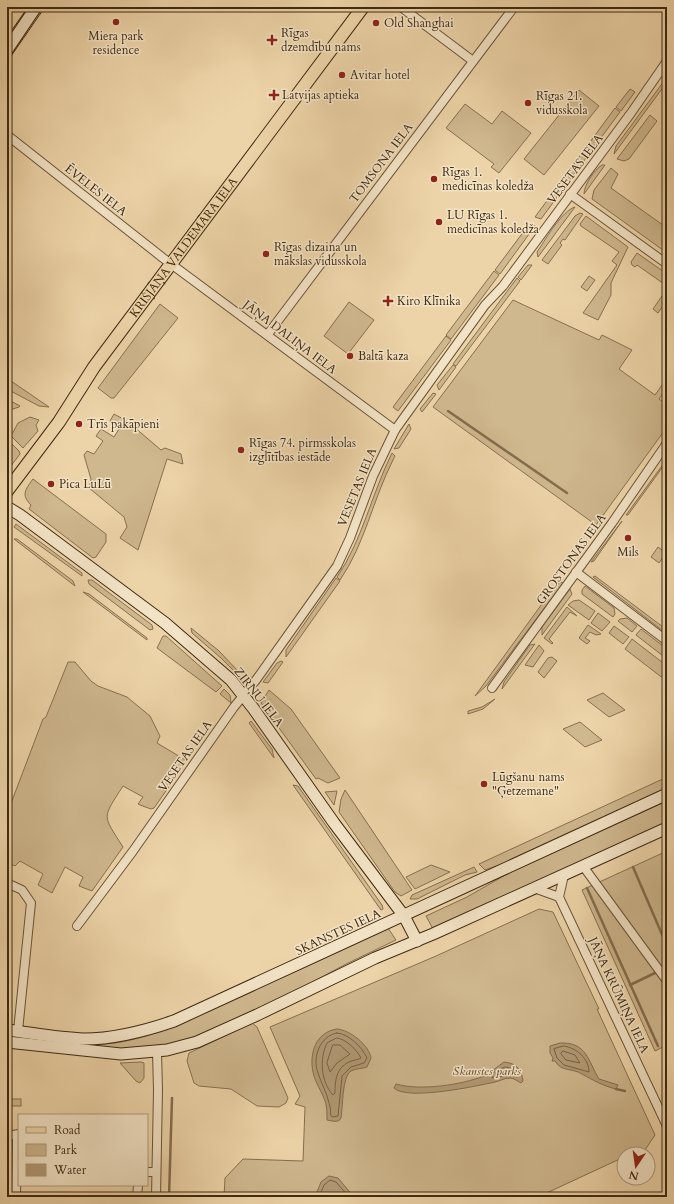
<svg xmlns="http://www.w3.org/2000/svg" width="674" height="1204" viewBox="0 0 674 1204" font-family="Cardo,serif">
<rect width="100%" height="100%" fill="#edd4a8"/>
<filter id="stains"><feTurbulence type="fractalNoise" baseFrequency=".005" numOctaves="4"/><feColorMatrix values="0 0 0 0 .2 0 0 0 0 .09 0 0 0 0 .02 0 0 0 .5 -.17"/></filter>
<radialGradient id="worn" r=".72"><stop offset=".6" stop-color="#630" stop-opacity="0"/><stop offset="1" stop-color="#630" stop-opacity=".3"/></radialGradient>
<g fill="#cfb78e" stroke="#877050">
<polygon points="667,77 667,82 614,154 616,146"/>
<polygon points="630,89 635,92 621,111 616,107"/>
<polygon points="579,90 599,106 544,175 524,159"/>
<polygon points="465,104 492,124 502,111 531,133 499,173 491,167 494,164 446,128"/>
<polygon points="615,108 620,112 541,219 535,217"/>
<polygon points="650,115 657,121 629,159 624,161 617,159"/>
<path d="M602,165H605L584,194C584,185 594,170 602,165Z"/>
<polygon points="611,168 618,174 611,188 667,228 667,253 592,199 594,190"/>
<path d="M575,207L538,257L537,252L539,249C547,237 562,211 575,207Z"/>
<polygon points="580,213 583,214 565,240 563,239 560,243 562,245 548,264 542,260 575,216"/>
<polygon points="586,216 628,247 611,283 611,295 598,320 583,313 617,265 612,261 619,252 581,226 580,224"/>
<polygon points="530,223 535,226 500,274 495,270"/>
<polygon points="637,253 667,274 667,286 637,265 635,267 632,265 631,262"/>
<polygon points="528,265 532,265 521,280 518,277"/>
<polygon points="494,271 499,275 451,339 446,335"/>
<polygon points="589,276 595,280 587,291 581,287"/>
<polygon points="517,278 520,281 456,366 453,364"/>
<polygon points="662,296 667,300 667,311 662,307 658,313 653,309"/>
<polygon points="513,300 599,340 602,335 632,350 619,369 655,395 667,378 667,388 659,399 666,404 667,402 667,427 596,525 433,407"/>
<polygon points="349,302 374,320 348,354 324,336"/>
<polygon points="160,304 178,318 114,398 111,398 98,388"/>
<polygon points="446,336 451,340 398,411 393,407"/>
<polygon points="453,365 456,367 439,390 437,385"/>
<polygon points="11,381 49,407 39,406 7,389"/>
<polygon points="433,393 436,394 422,412 420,409"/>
<polygon points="7,399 20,406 19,407 7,411"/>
<polygon points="114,414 127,421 161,450 165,448 181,454 183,464 167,459 138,550 120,538 127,527 124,517 89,488 91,479 84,455 87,451 94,454 103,441 96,436 101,429 114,437 119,429 110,421"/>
<polygon points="30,417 39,420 36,425 38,431 23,448 11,436 18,423"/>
<polygon points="409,424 411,429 399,448 394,449"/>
<polygon points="10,442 19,451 20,454 7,471 7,444"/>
<path d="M392,453L395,456L393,460C373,499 365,544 340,580L337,577C362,541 372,493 392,453Z"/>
<polygon points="667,459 667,461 628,515 626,515"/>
<path d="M33,479L106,534V542L96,557L93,558L29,509L31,505C21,495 25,490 33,479Z"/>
<polygon points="622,521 594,561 591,562"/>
<polygon points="16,524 82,573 82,576 14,527"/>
<polygon points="14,539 17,539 73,581 75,586"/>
<polygon points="658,547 666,553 659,563 651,557"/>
<polygon points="595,576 667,630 667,634 593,577"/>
<polygon points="336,578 340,581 286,657 286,650"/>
<polygon points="88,580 92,580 152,625 153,629 150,630 89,584"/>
<polygon points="561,582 563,583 486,686 475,696 555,586"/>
<polygon points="585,586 614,608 615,614 613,617 582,594 582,590"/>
<polygon points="570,589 572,594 542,635 542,627"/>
<polygon points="83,592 89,594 147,638 147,640"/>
<polygon points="579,600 595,611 589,620 568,605 573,601"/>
<polygon points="567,607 577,616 570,612 549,639 553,643 552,644 544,638"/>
<polygon points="598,613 610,622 602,631 591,623"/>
<polygon points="627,618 637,626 632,632 618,621 620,619"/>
<polygon points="588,625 601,634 596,635 590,632 585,638 590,641 587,644 579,638"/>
<polygon points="614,626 629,637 623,644 609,633"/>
<polygon points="191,628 219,651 237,670 236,673 221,658 192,633"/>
<polygon points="641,629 667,649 667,659 636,635"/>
<polygon points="163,636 166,636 222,686 216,692 157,648"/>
<polygon points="632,639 667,666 667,675 664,679 625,649"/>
<polygon points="535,644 502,689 504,682 527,649 530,645"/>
<polygon points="539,645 544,651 533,667 525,665"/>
<polygon points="552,657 557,661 544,678 538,672 548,658"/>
<polygon points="281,661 283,662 268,683 263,682 277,663"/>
<path d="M68,662H75L91,681L98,686L127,697L150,716L160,736L157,743L187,761L154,808L151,809L140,805L138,804L143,797L123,786C102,819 102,814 123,847L92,891L79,886L83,877L65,867L52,893L38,885L43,874L20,861L15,866L7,862V814L43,719L46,717Z"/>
<polygon points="224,689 230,695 231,703 220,694"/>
<polygon points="269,690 291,709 340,778 328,783 318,778 316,779 261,703"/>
<polygon points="603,693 625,710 609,717 587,700"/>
<polygon points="495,699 483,709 468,714 468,711 482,707"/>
<polygon points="251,721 272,749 274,758 249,723"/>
<polygon points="580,722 602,740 585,747 563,729"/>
<polygon points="667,777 667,790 524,856 485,870 479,864"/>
<polygon points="293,785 298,786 382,905 383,909 381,910"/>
<polygon points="345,790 404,878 412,890 401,896 395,892 339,812 341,799"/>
<polygon points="337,791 334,805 325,792"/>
<polygon points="667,801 667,822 433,929 426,916 467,897 507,874"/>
<polygon points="667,851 667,1045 655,1051 582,890"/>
<polygon points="431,865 450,872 415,889 406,877"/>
<polygon points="474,867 477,872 465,875 417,899 410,899 412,895"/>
<polygon points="539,909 553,912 599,1009 597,1009 655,1135 643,1153 641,1149 630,1154 624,1154 624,1157 538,1197 224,1197 225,1178 243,1159 303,1161 305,1107 295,1104 300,1096 270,1027 436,956"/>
<path d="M388,928L396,940L346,964L296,991L197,1036L176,1043L122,1050L7,1038V1036C42,1041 80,1048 115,1043C160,1036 202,1014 243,995C291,973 340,952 388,928Z"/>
<polygon points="252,1023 257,1027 288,1098 286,1103 279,1107 257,1106 231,1089 199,1086 194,1083 187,1061 189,1053"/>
<polygon points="141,1062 144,1063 144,1078 140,1083 136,1081 120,1063"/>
<rect x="7" y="1099" width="14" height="7"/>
</g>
<g fill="#b29a75" stroke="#846d4d">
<path d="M337,1029C350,1030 369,1045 371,1058L367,1067C362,1069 356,1068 351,1071C342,1077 343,1106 341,1118C339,1123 332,1121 327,1120C327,1115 327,1109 326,1104C323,1093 315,1083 313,1072C309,1053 316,1032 337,1029Z"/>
<path d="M560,1043C587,1042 588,1061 599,1079L618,1085L616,1089C603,1086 593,1080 582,1074C573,1068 561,1072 555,1061H552L553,1058L550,1053V1046Z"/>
<path d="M504,1062C517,1063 522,1071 523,1081L521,1083C517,1081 514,1078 510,1078C504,1078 500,1081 495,1082C477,1086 407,1101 394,1088L396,1084C420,1091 461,1085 484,1076C489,1074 498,1066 504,1062Z"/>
<polygon points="329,1176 338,1178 354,1197 315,1197 321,1182"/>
</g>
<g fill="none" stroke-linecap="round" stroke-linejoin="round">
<g stroke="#786244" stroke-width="1">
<path d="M337,1033C349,1034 362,1047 367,1058L364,1063L351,1067L342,1076L338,1116L333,1117L331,1116C330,1111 331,1107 329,1103C327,1093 321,1083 318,1073C312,1057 320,1036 337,1033Z"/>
<path d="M337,1038C346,1039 357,1050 361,1058C358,1060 353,1060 349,1062C336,1068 335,1081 335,1093L333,1095C321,1082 319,1059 327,1043Z"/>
<polygon points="333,1045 340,1045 350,1054 337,1063 330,1072 327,1063"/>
<path d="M564,1046C577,1048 589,1059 589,1072L564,1065L557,1058L554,1049Z"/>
<polygon points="563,1051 575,1055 580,1063 566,1060 561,1054"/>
<polygon points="505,1067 514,1069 515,1074 492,1078 493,1073"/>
<polyline points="319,1197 324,1185 330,1180 336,1182 349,1197"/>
</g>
<g stroke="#846d4d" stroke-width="2.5">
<polyline points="448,411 567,493"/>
<polyline points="633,867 667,946"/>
<polyline points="587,888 658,1046"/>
<polyline points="630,985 657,972"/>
<polyline points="616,1089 625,1091"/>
<polyline points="169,1197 172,1098"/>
</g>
<g stroke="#6a5438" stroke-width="10">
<g id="street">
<polyline points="401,7 473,61"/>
<polyline points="7,135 163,258 395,430"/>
<polyline points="570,194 667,264"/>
<polyline points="268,334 514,7"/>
<polyline points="576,572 667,641"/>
<polyline points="492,688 612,523 667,443"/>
<polyline points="583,866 667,981"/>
<polyline points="564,875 559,897 667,1126"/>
<polyline points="7,883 22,890 31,903 18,1031"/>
<polyline points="534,888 559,897"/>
<polyline points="77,926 133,851 234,707 256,680 337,566 350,538 373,476 395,430 485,305 503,286 631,113 667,61"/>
<polyline points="7,1136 19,1134"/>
<polyline points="147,1172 156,1172"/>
<polyline points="16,1197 17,1135"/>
<polyline points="137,1197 138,1185"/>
<polyline points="156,1197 158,1090 157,1052"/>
</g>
</g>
<g stroke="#3f2a12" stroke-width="13">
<g id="secondary">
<polyline points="7,50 36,7"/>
<polyline points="7,507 20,515 165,623 231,680 253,708 334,823 404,916 417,941"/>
<path d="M7,1030C32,1033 58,1038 84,1039C115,1039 145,1031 174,1021L667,794"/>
<polyline points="7,1042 121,1054 167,1050 197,1042 257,1015 375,958 433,934 667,828"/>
</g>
</g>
<g stroke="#3f2a12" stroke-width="14">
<g id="primary">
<path id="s1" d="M7,491L59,422L94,367L363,7"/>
</g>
</g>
<use href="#street" stroke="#f3e3c6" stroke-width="8"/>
<use href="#secondary" stroke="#f3e3c6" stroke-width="11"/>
<use href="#primary" stroke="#edd4a8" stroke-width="12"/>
<g stroke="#3f2a12" stroke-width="1">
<polyline points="7,37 28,7"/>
<polyline points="7,62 45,7"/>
</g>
</g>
<g fill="#8f2418" stroke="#f3e3c6" stroke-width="1.5">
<circle cx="116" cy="22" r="4"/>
<circle cx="376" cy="23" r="4"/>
<path d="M270 34h4v4h4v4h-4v4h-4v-4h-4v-4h4z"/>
<circle cx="342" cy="75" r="4"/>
<path d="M272 89h4v4h4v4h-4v4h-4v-4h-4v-4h4z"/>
<circle cx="528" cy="103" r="4"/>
<circle cx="434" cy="179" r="4"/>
<circle cx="439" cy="222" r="4"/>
<circle cx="266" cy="254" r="4"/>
<path d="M386 295h4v4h4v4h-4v4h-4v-4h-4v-4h4z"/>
<circle cx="350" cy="356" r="4"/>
<circle cx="79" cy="424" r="4"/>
<circle cx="241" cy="450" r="4"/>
<circle cx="51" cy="484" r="4"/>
<circle cx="628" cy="538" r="4"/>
<circle cx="484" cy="784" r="4"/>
</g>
<g text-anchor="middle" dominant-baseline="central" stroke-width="3" stroke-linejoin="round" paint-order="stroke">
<g font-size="12" fill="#3f2a12" stroke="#f3e3c6" text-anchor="start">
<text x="384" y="23">Old Shanghai</text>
<text x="281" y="33">Rīgas<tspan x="281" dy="14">dzemdību nams</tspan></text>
<text x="116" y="36" text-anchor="middle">Miera park<tspan x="116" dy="14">residence</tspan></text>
<text x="350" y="75">Avitar hotel</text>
<text x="282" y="95">Latvijas aptieka</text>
<text x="536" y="96">Rīgas 21.<tspan x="536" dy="14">vidusskola</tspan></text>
<text x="442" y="172">Rīgas 1.<tspan x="442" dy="14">medicīnas koledža</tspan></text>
<text x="447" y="215">LU Rīgas 1.<tspan x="447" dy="14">medicīnas koledža</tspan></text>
<text x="274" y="247">Rīgas dizaina un<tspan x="274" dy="14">mākslas vidusskola</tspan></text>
<text x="397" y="301">Kiro Klīnika</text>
<text x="358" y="356">Baltā kaza</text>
<text x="87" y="424">Trīs pakāpieni</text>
<text x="249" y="443">Rīgas 74. pirmsskolas<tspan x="249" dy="14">izglītības iestāde</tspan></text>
<text x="59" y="484">Pica LuLū</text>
<text x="628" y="552" text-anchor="middle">Mils</text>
<text x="492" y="777">Lūgšanu nams<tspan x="492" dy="14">"Ģetzemane"</tspan></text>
</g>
<g font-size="12" fill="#3f2a12" stroke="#f3e3c6">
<text transform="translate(381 163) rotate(-53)">TOMSONA IELA</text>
<text transform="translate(575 169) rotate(-53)">VESETAS IELA</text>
<text transform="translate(96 190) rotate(38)">ĒVELES IELA</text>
<text stroke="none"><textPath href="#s1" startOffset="301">KRIŠJĀŅA VALDEMĀRA IELA</textPath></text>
<text transform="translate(290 337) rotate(37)">JĀŅA DALIŅA IELA</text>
<text transform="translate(357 487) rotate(-68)">VESETAS IELA</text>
<text transform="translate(571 559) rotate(-54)">GROSTONAS IELA</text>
<text transform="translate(259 697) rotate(52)">ZIRŅU IELA</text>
<text transform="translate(185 756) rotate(-55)">VESETAS IELA</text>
<text transform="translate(338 932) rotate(-25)">SKANSTES IELA</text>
<text transform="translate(619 995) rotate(65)">JĀŅA KRŪMIŅA IELA</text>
</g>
<g font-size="12" font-style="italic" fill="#5c462b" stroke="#f3e3c6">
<text x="487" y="1071">Skanstes parks</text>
</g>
</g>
<rect width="674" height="1204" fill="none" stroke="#edd4a8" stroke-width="24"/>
<rect x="8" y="8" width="658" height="1188" fill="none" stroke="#3f2a12" stroke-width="2"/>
<rect x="12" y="12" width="650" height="1180" fill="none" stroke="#3f2a12"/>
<rect x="18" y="1114" width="130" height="72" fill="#f3e3c6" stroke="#ab997e"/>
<rect x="26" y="1127" width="20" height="6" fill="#edd4a8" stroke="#ab997e"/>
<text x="54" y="1134" font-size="12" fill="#3f2a12">Road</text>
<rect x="26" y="1144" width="20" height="12" fill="#cfb78e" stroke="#ab997e"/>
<text x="54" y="1154" font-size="12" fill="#3f2a12">Park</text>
<rect x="26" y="1164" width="20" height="12" fill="#b29a75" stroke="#ab997e"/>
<text x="54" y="1174" font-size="12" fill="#3f2a12">Water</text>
<g transform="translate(636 1166) rotate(193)"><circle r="19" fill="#f3e3c6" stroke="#ab997e"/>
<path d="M0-3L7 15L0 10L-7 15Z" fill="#8f2418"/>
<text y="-6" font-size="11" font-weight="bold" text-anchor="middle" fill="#3f2a12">N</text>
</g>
<rect width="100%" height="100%" filter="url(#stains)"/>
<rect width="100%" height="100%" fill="url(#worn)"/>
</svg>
